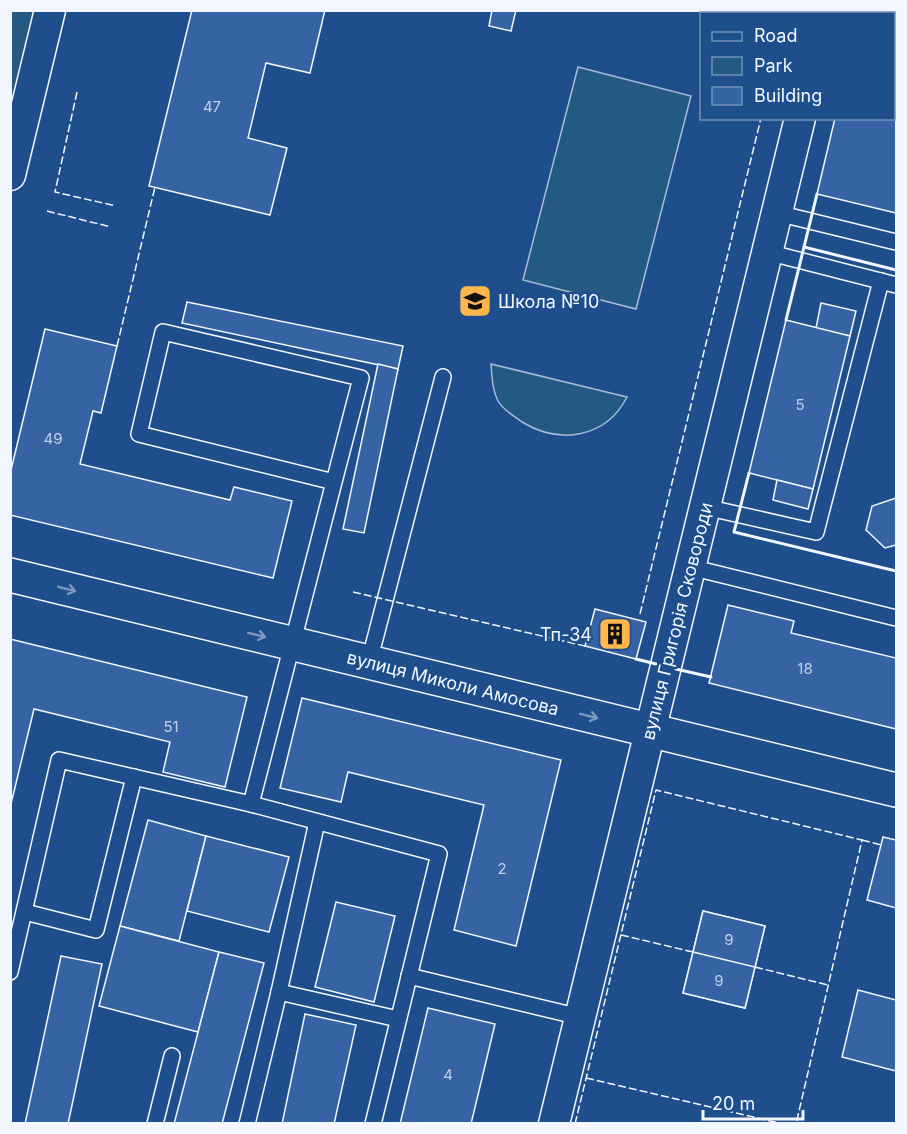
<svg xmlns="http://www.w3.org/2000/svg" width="907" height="1134" viewBox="0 0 907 1134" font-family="Inter,sans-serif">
<rect width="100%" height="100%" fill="#1f4e8c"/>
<g fill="#245a82" stroke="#a8bbd7" stroke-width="1.5">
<polygon points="11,11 46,11 11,156"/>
<polygon points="578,67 691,96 636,309 523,280"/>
<path d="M491,364L627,397C606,438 560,445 522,422C514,416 503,410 498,401C492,389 492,376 491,364Z"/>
</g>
<g fill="#3563a3" stroke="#f2f6ff" stroke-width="1.5">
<polygon points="192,10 325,10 310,73 266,63 248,138 287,148 270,215 149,186"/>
<polygon points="492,10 516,10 511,31 489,26"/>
<polygon points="862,10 896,10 896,213 817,194 835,118 894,118 894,14 861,14"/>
<polygon points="187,302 403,346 398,369 182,323"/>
<polygon points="821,303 856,311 850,336 816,328"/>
<polygon points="786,320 850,336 813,489 749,473"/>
<polygon points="45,329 117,346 101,413 93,411 80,464 230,500 234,487 292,501 273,578 10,515 10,474"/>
<polygon points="378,364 398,369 364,533 343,529"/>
<polygon points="777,480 813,489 808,509 773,500"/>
<polygon points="896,498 896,545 885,548 866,530 872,506"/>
<polygon points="728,605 794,621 791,633 896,658 896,729 709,683"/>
<polygon points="595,609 646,622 636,659 585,646"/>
<polygon points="10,639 247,697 225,787 163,772 170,742 34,709 10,808"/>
<polygon points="302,698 561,760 516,946 454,930 484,805 348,772 341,802 280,788"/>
<polygon points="148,820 206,836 179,941 120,926"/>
<polygon points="206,836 289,857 269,932 187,911"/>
<polygon points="883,837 896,840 896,908 867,900"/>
<polygon points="336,902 395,916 374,1002 315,987"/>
<polygon points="703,911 765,926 755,967 693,952"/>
<polygon points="703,911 765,926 745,1008 683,993"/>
<polygon points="120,926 219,952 198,1032 99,1006"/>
<polygon points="219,952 264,963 222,1124 174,1124"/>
<polygon points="693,952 755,967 745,1008 683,993"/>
<polygon points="61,956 102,964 68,1124 25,1124"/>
<polygon points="858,990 896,1000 896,1071 842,1057"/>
<polygon points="428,1008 495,1024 471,1124 400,1124"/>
<polygon points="305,1014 356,1025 334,1124 282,1124"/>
</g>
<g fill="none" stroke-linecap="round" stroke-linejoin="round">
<g stroke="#f2f6ff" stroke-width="18">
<g id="lane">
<polyline points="777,213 896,242"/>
<polyline points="767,252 896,285"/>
<polyline points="334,482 361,378 163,332 139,434 334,482 251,804 439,854 373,1124"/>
<polyline points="705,507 816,532 881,281"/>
<polyline points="690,567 896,618"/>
<polyline points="369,662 443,377"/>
<polyline points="317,822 279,992 398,1019"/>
<polyline points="25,912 96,930 134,777"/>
<polyline points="10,972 59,760 251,804"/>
<polyline points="409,976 580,1017"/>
<polyline points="155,1124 172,1056"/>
<polyline points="247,1124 279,992"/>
</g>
</g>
<g stroke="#f2f6ff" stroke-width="33">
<g id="street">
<polyline points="825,14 826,10"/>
<polyline points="10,175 50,10"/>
<polyline points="554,1124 800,118"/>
</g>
</g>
<g stroke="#f2f6ff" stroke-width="36">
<polyline id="secondary" points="10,575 896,790"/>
</g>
<use href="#lane" stroke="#1f4e8c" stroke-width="15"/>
<use href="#street" stroke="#1f4e8c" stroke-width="30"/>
<use href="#secondary" stroke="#1f4e8c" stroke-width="33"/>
<g stroke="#f2f6ff" stroke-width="1.5" stroke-dasharray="8 3" stroke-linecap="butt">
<polyline points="786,14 787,10"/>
<polyline points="77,92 55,192 116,206"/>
<polyline points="47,211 111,227"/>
<polyline points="117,346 155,187"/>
<polyline points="353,592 585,646"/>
<polyline points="640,614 761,118"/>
<polyline points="862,840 881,845"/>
<polyline points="621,935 693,952"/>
<polyline points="755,967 828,985"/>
<polyline points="586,1078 783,1124"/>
<polyline points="575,1124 656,790 862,840 796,1124"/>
</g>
<g stroke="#f2f6ff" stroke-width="3">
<polyline points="804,247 817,194"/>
<polyline points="786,320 804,247 896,270"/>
<polyline points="749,473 734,532 896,571"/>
<polyline points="636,659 656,664"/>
<polyline points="676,669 711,677"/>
</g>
</g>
<defs><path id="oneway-shaft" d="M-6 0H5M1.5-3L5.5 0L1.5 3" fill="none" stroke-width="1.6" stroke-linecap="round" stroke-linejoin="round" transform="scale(1.5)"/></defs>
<g stroke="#7e9ac0">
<use href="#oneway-shaft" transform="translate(67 589) rotate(14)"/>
<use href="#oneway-shaft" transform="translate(257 635) rotate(14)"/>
<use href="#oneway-shaft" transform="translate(589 716) rotate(14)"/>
</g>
<defs>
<g id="school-square" transform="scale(1.725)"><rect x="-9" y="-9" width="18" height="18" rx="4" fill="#ffb74d" stroke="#1f4e8c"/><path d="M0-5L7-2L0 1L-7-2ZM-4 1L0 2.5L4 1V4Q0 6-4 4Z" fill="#111"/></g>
<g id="building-square" transform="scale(1.725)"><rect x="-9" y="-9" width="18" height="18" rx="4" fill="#ffb74d" stroke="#1f4e8c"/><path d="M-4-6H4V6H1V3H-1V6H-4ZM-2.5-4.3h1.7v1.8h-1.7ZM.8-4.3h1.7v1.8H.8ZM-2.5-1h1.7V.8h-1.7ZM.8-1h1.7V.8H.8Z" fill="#111"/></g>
</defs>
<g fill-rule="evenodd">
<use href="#school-square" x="475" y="301"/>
<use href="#building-square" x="615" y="634"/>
</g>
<g text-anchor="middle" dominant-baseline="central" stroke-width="4.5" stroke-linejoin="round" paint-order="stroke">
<g font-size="15" fill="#c3d1e8">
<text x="212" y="106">47</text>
<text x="800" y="404">5</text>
<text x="53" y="438">49</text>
<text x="805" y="668">18</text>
<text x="171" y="726">51</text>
<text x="502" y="868">2</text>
<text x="729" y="939">9</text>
<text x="719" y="980">9</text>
<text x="448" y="1074">4</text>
</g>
<g font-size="18" fill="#f2f6ff" stroke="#1f4e8c" text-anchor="start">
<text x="498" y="301">Школа №10</text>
<text x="592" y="634" text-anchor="end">Тп-34</text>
</g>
<g font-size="18" fill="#f2f6ff" stroke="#1f4e8c">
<text transform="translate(677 621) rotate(-76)">вулиця Григорія Сковороди</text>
<text transform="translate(453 683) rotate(14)">вулиця Миколи Амосова</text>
</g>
</g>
<rect width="907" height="1134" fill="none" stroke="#f2f6ff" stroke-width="24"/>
<rect x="700" y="12" width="195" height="108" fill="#1f4e8c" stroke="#7391ba" stroke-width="1.5"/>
<rect x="712" y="32" width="30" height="9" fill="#1f4e8c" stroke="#7391ba" stroke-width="1.5"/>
<text x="754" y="42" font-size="18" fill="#f2f6ff">Road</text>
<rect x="712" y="57" width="30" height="18" fill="#245a82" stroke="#7391ba" stroke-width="1.5"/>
<text x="754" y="72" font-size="18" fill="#f2f6ff">Park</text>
<rect x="712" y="87" width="30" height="18" fill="#3563a3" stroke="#7391ba" stroke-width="1.5"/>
<text x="754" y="102" font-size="18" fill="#f2f6ff">Building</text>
<path d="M703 1110v9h100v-9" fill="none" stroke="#f2f6ff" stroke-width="3"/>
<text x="712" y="1110" font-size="18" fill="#f2f6ff" stroke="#1f4e8c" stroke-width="4.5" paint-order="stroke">20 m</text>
</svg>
